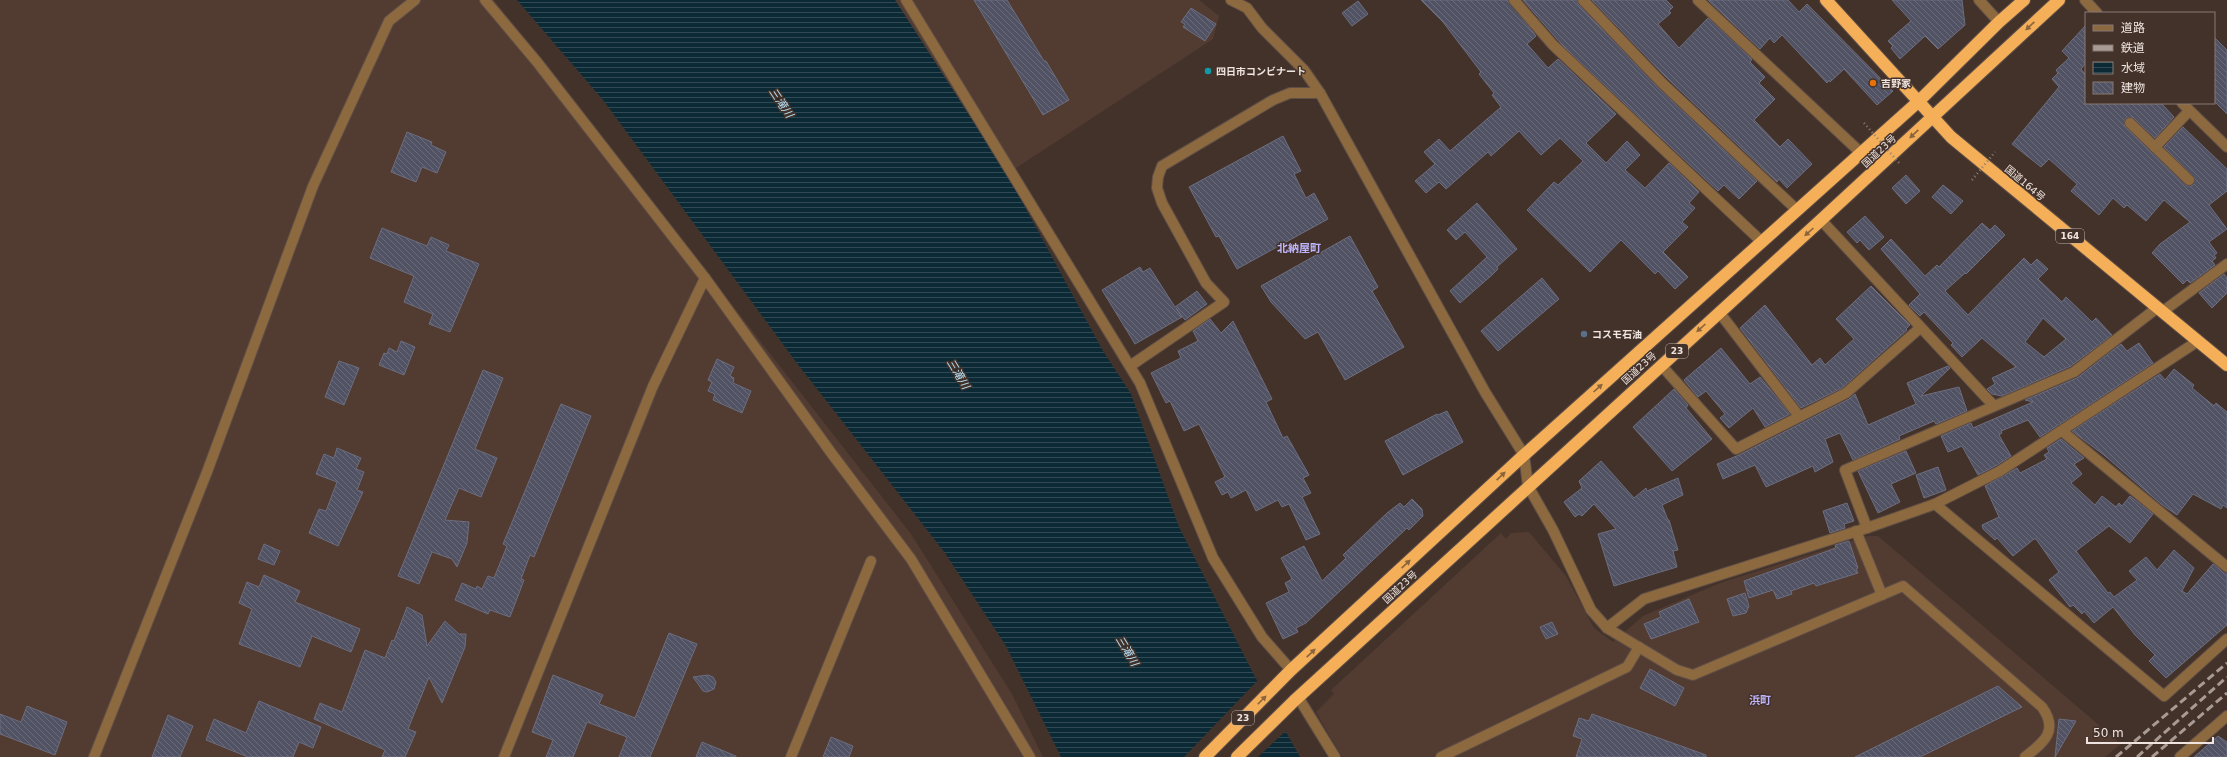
<svg xmlns="http://www.w3.org/2000/svg" width="2227" height="757" viewBox="0 0 2227 757" font-family="'DejaVu Sans','Noto Sans JP',sans-serif">
<defs>
<pattern id="water-rules" width="6" height="5" patternUnits="userSpaceOnUse"><rect width="6" height="5" fill="#0c2a36"/><path d="M0 2.5h6" fill="none" stroke="#304953"/></pattern>
<pattern id="building-back-hatch" width="6" height="6" patternUnits="userSpaceOnUse"><rect width="6" height="6" fill="#515364"/><path d="M-1 5l2 2M0 0l6 6M5-1l2 2" fill="none" stroke="#6a6c7a"/></pattern>
</defs>
<rect width="100%" height="100%" fill="#43322a"/>
<g fill="#523b31">
<polygon points="0,0 494,0 911,534 1012,694 1043,757 0,757"/>
<polygon points="895,0 1199,0 1219,16 1213,39 1007,174"/>
<polygon points="1529,532 1566,576 1594,628 1613,642 1643,616 1720,583 1868,536 1878,536 2121,744 2105,757 1342,757 1316,712 1334,694 1331,690 1501,533 1506,539 1511,533"/>
</g>
<polygon fill="url(#water-rules)" points="517,0 895,0 1007,174 1103,351 1131,394 1179,527 1254,675 1300,757 1061,757 1006,646 945,553 796,362 603,100"/>
<polygon fill="#43322a" points="1259,679 1287,730 1258,757 1184,757"/>
<g fill="url(#building-back-hatch)" stroke="#6c6d80" fill-rule="evenodd">
<polygon points="974,0 1007,0 1044,61 1046,61 1069,100 1043,115"/>
<polygon points="1421,0 1508,0 1536,36 1527,44 1548,68 1558,59 1616,114 1586,143 1606,163 1627,141 1640,155 1625,170 1645,188 1669,163 1699,192 1689,203 1695,208 1682,222 1688,227 1663,252 1688,277 1675,289 1658,271 1655,274 1621,240 1590,272 1527,210 1554,182 1558,185 1583,161 1560,138 1541,155 1519,131 1491,156 1488,152 1446,189 1439,182 1426,193 1415,181 1435,164 1424,152 1439,139 1450,151 1501,107 1492,95 1494,93 1479,74 1481,72 1443,22"/>
<polygon points="1523,0 1577,0 1578,4 1656,86 1757,181 1739,199 1724,185 1718,191 1564,47"/>
<polygon points="1592,0 1666,0 1673,7 1669,11 1671,13 1658,24 1679,48 1708,18 1752,59 1750,62 1765,77 1759,83 1775,99 1754,120 1780,147 1788,139 1812,164 1787,188 1779,179 1777,182 1666,77"/>
<polygon points="1708,0 1788,0 1799,12 1807,4 1893,91 1877,105 1844,69 1830,82 1829,80 1827,83 1782,35 1774,43 1770,38 1760,49"/>
<polygon points="1892,0 1962,0 1965,25 1938,49 1925,36 1900,59 1891,48 1893,46 1888,41 1911,21"/>
<polygon points="1358,1 1368,14 1352,26 1342,13"/>
<polygon points="1191,8 1216,24 1205,41 1183,27 1185,24 1181,22"/>
<polygon points="2086,25 2086,63 2081,69 2086,75 2086,103 2161,103 2174,117 2155,138 2132,117 2126,118 2124,125 2187,186 2193,185 2195,178 2164,147 2183,127 2227,169 2227,191 2209,205 2227,229 2209,242 2217,253 2214,255 2216,258 2212,261 2215,265 2190,283 2187,280 2183,284 2152,253 2160,244 2190,222 2164,200 2146,221 2127,205 2124,208 2113,198 2099,215 2071,191 2077,184 2049,159 2041,167 2012,144 2059,87 2052,79 2058,73 2056,70 2069,58 2062,51"/>
<polygon points="2214,37 2227,50 2227,114 2214,101"/>
<polygon points="407,132 432,142 431,145 446,152 437,173 422,167 416,182 391,172"/>
<polygon points="1283,136 1301,171 1294,174 1306,198 1314,193 1328,219 1237,269 1219,236 1216,237 1189,187"/>
<polygon points="1906,175 1920,191 1906,204 1892,188"/>
<polygon points="1943,185 1963,201 1951,214 1932,197"/>
<polygon points="1477,203 1517,249 1497,267 1498,269 1492,275 1460,303 1450,291 1487,257 1465,232 1456,240 1447,230"/>
<polygon points="1865,216 1884,237 1869,250 1860,240 1857,243 1847,232"/>
<path d="M1982,223L1990,230L1995,225L2005,235L1966,274L1965,273L1945,291L1968,315L2024,258L2031,265L2037,259L2048,269L2038,279L2062,302L2066,297L2092,322L2096,318L2112,335L2071,366L2002,396L1992,394L1987,389L1995,384L1992,378L2016,367L1982,338L1962,357L1951,345L1953,343L1924,312L1920,316L1909,305L1920,294L1881,249L1891,239L1925,276L1937,265L1939,267ZM2043,318L2066,339L2044,357L2025,342Z"/>
<polygon points="382,228 427,246 431,237 449,245 446,251 479,264 450,332 429,324 433,314 404,302 414,276 370,258"/>
<polygon points="1350,236 1378,287 1372,291 1404,347 1345,380 1318,332 1305,339 1271,302 1261,286"/>
<polygon points="1140,267 1143,272 1150,268 1175,307 1197,291 1207,304 1185,320 1176,308 1182,317 1135,344 1102,290"/>
<polygon points="2224,274 2227,278 2227,293 2212,308 2199,293"/>
<polygon points="1542,278 1559,299 1498,351 1481,331"/>
<polygon points="1871,286 1910,325 1906,329 1907,330 1842,388 1801,408 1740,328 1765,305 1812,365 1820,358 1825,365 1854,339 1836,319"/>
<polygon points="1210,319 1221,333 1233,321 1272,399 1266,402 1283,438 1287,436 1309,475 1303,478 1311,493 1302,497 1320,534 1306,540 1289,504 1282,507 1278,500 1256,511 1246,490 1231,498 1228,492 1222,495 1215,482 1225,477 1199,424 1184,431 1170,401 1166,403 1151,373 1181,358 1178,351 1198,341 1193,331"/>
<polygon points="401,341 415,347 404,375 379,365 384,353 387,354 389,348 397,352"/>
<polygon points="2139,343 2153,363 2040,437 2028,420 2001,431 2002,433 1999,435 2011,456 1997,465 1978,475 1962,446 1948,452 1941,436 1971,423 1973,428 2033,402 2025,400 2077,378 2121,344 2127,351"/>
<polygon points="1721,348 1750,384 1760,377 1790,414 1765,427 1753,408 1729,428 1720,418 1725,414 1706,391 1698,397 1684,380"/>
<polygon points="717,359 734,367 730,376 734,378 733,383 751,391 742,413 713,400 715,394 708,391 712,382 708,380"/>
<polygon points="339,361 359,368 344,405 325,397"/>
<polygon points="1948,366 1950,368 1921,396 1959,387 1967,411 1936,424 1934,421 1899,436 1900,439 1853,460 1840,433 1825,439 1833,462 1815,472 1813,466 1766,487 1755,465 1723,479 1717,464 1739,455 1849,399 1855,394 1868,425 1916,404 1907,383"/>
<polygon points="2174,369 2194,385 2192,388 2214,406 2216,403 2227,412 2227,508 2223,505 2221,509 2193,494 2177,515 2161,504 2104,455 2072,431 2160,374 2165,380"/>
<polygon points="483,370 503,378 475,449 497,458 481,497 459,488 445,520 469,522 467,543 457,567 452,559 432,552 419,584 398,576"/>
<polygon points="1674,389 1688,405 1686,408 1712,439 1672,471 1633,427"/>
<polygon points="561,404 591,416 534,557 530,555 521,579 524,580 510,617 490,610 488,614 455,600 462,583 476,589 477,586 482,589 488,576 494,578 507,546 503,544"/>
<polygon points="1447,411 1463,442 1403,475 1385,441 1437,414 1438,415"/>
<polygon points="2061,439 2084,458 2074,464 2082,474 2071,483 2095,505 2102,496 2116,507 2119,503 2122,506 2130,496 2153,514 2130,543 2109,526 2076,551 2108,593 2110,592 2114,597 2137,580 2129,571 2146,557 2157,570 2174,550 2194,568 2182,591 2187,594 2213,564 2227,573 2227,625 2166,678 2149,661 2155,655 2135,635 2113,607 2094,623 2084,611 2082,614 2073,605 2070,607 2049,580 2059,572 2036,539 2034,539 2013,556 1997,538 1995,540 1983,529 1982,525 1999,517 1985,486 2017,468 2020,473 2047,459 2044,455 2049,452 2047,448"/>
<polygon points="337,448 361,458 356,469 364,472 357,490 363,492 338,546 309,533 319,509 326,511 337,482 316,474 324,454 334,458"/>
<polygon points="1906,451 1916,473 1891,484 1900,502 1878,513 1858,471"/>
<polygon points="1601,461 1634,498 1646,488 1647,491 1678,478 1683,495 1662,505 1668,520 1669,520 1678,550 1673,551 1677,567 1614,586 1598,534 1616,529 1594,504 1582,516 1579,514 1575,517 1564,502 1582,488 1579,481"/>
<polygon points="1938,467 1946,490 1924,498 1916,475"/>
<polygon points="1412,499 1422,509 1423,516 1409,530 1407,528 1306,623 1296,628 1298,632 1283,639 1266,603 1289,592 1285,583 1292,579 1281,558 1304,546 1322,581 1346,558 1343,555 1387,513 1400,503 1404,507"/>
<polygon points="1847,503 1854,521 1844,524 1845,528 1830,533 1823,511"/>
<polygon points="1849,541 1858,568 1856,569 1858,573 1816,586 1814,583 1791,591 1792,594 1777,599 1773,590 1749,598 1744,581 1836,548 1835,545"/>
<polygon points="264,544 280,551 274,565 258,559"/>
<polygon points="264,575 300,591 295,602 360,629 351,652 312,636 300,667 239,644 252,609 239,603 247,582 259,587"/>
<polygon points="1745,593 1749,606 1746,613 1733,616 1727,599"/>
<polygon points="1689,599 1699,622 1651,639 1644,624 1661,617 1659,612"/>
<polygon points="407,607 422,615 427,646 445,621 459,634 466,634 465,647 442,703 429,677 408,729 416,732 405,757 382,757 385,750 314,719 320,703 342,712 365,650 385,658 392,640 394,641"/>
<polygon points="1552,622 1558,634 1546,639 1540,627"/>
<polygon points="669,633 697,644 650,757 619,757 627,737 587,722 573,757 546,757 553,740 532,732 553,675 603,695 599,704 635,718"/>
<polygon points="1650,669 1684,688 1675,706 1640,688"/>
<polygon points="708,675 713,677 716,682 714,689 707,692 703,691 693,677"/>
<polygon points="1998,686 2022,707 1920,757 1855,757"/>
<polygon points="259,701 321,727 313,748 299,742 293,757 248,757 206,740 214,719 246,733"/>
<polygon points="27,706 67,722 55,755 0,734 0,714 21,722"/>
<polygon points="1592,714 1706,755 1706,757 1576,757 1582,739 1573,736 1579,718 1589,721"/>
<polygon points="168,715 193,726 180,757 152,757"/>
<polygon points="2059,719 2076,721 2055,757"/>
<polygon points="2218,736 2227,742 2227,757 2194,757"/>
<polygon points="831,737 853,746 849,757 823,757"/>
<polygon points="702,742 736,756 736,757 696,757"/>
</g>
<g fill="none" stroke-linecap="round" stroke-linejoin="round">
<g stroke="#5f4e47" stroke-width="12">
<g id="minor">
<polyline points="485,0 537,62 705,278 832,454 911,559 1030,757"/>
<polyline points="906,0 1140,383 1213,558 1262,637 1291,670"/>
<polyline points="1231,0 1247,8 1262,28 1304,70 1320,93 1485,392 1524,455 1528,486 1553,530 1591,610 1607,628 1644,599 1867,528 1935,504 2000,471 2198,341"/>
<polyline points="1514,0 1553,45 1761,241"/>
<polyline points="1583,0 1661,82 1797,210"/>
<polyline points="1698,0 1860,152"/>
<polyline points="1979,0 1999,22"/>
<polyline points="2085,0 2097,13"/>
<polyline points="2182,103 2227,147"/>
<polyline points="2130,123 2189,180"/>
<polyline points="2155,147 2189,111"/>
<polyline points="1821,220 1994,406"/>
<polyline points="1719,312 1799,416"/>
<polyline points="2162,312 2227,264"/>
<polyline points="1661,365 1736,449 1846,393 1920,328"/>
<polyline points="1130,366 1224,302 1206,283 1162,203 1157,188 1158,177 1162,166 1273,100 1290,93 1320,93"/>
<polyline points="2062,431 2227,567"/>
<polyline points="1935,504 2164,696 2227,639"/>
<polyline points="1867,528 1845,470 2074,372 2157,308"/>
<polyline points="1856,531 1882,595"/>
<path d="M1607,628L1677,670L1693,675L1903,586L2042,707C2059,731 2044,742 2025,757"/>
<polyline points="1298,697 1335,757"/>
<polyline points="94,757 207,472 313,186 389,21 415,0"/>
<polyline points="504,757 653,386 705,278"/>
<polyline points="791,757 871,561"/>
<polyline points="1441,757 1627,667 1639,647"/>
<polyline points="2180,757 2227,716"/>
</g>
</g>
<g stroke="#5f4e47" stroke-width="14">
<g id="highway">
<polyline points="1826,0 1951,137 2227,365"/>
<polyline points="1205,757 1291,670 1524,455 1919,101 1999,22 2024,0"/>
<polyline points="1237,757 1294,701 1821,220 2059,0"/>
</g>
</g>
<use href="#minor" stroke="#8c693e" stroke-width="10"/>
<use href="#highway" stroke="#f4af58" stroke-width="12"/>
<g stroke="#a89b94" stroke-width="3" stroke-dasharray="8 4" stroke-linecap="butt">
<polyline points="2116,757 2227,663"/>
<polyline points="2137,757 2227,677"/>
<polyline points="2152,757 2227,693"/>
</g>
<g stroke="#8c7e77" stroke-width="2.5" stroke-dasharray="1 3" stroke-linecap="butt">
<polyline points="1864,123 1900,164"/>
<polyline points="1972,180 1995,152"/>
</g>
</g>
<defs><path id="oneway-solid" d="M-6-.8H1V-3.2L6.5 0L1 3.2V.8H-6Z"/></defs>
<g fill="#8a643c">
<use href="#oneway-solid" transform="translate(2030 26) rotate(137)"/>
<use href="#oneway-solid" transform="translate(1914 134) rotate(137)"/>
<use href="#oneway-solid" transform="translate(1809 232) rotate(138)"/>
<use href="#oneway-solid" transform="translate(1701 328) rotate(138)"/>
<use href="#oneway-solid" transform="translate(1598 388) rotate(-42)"/>
<use href="#oneway-solid" transform="translate(1501 476) rotate(-43)"/>
<use href="#oneway-solid" transform="translate(1406 564) rotate(-43)"/>
<use href="#oneway-solid" transform="translate(1311 653) rotate(-43)"/>
<use href="#oneway-solid" transform="translate(1262 700) rotate(-45)"/>
</g>
<circle fill="#0f9aa8" stroke="#43322a" stroke-width="1.5" cx="1208" cy="71" r="4"/>
<circle fill="#e8710a" stroke="#43322a" stroke-width="1.5" cx="1873" cy="83" r="4"/>
<circle fill="#5c6f8a" stroke="#43322a" stroke-width="1.5" cx="1584" cy="334" r="4"/>
<g text-anchor="middle" dominant-baseline="central" stroke-width="3" stroke-linejoin="round" paint-order="stroke">
<g fill="#43322a" stroke="#bbafa9" stroke-width="1">
<rect x="2056" y="229" width="28" height="14" rx="3"/>
<rect x="1666" y="344" width="22" height="14" rx="3"/>
<rect x="1232" y="711" width="22" height="14" rx="3"/>
</g>
<g font-size="9" font-weight="bold" fill="#efe4df">
<text x="2070" y="236">164</text>
<text x="1677" y="351">23</text>
<text x="1243" y="718">23</text>
</g>
<g font-size="10" font-weight="bold" fill="#efe4df" stroke="#43322a" text-anchor="start">
<text x="1216" y="71">四日市コンビナート</text>
<text x="1881" y="83">吉野家</text>
<text x="1592" y="334">コスモ石油</text>
</g>
<g font-size="10" fill="#efe4df" stroke="#43322a">
<text transform="translate(1879 151) rotate(-43)">国道23号</text>
<text transform="translate(2025 183) rotate(40)">国道164号</text>
<text transform="translate(1639 368) rotate(-42)">国道23号</text>
<text transform="translate(1400 587) rotate(-43)">国道23号</text>
</g>
<g font-size="11" font-style="italic" fill="#b5e0f5" stroke="#43322a">
<text transform="translate(781 103) rotate(56)">三滝川</text>
<text transform="translate(958 374) rotate(59)">三滝川</text>
<text transform="translate(1127 651) rotate(59)">三滝川</text>
</g>
<g font-size="11" font-weight="bold" fill="#beb5fc" stroke="#43322a">
<text x="1299" y="248">北納屋町</text>
<text x="1760" y="700">浜町</text>
</g>
</g>
<rect x="2085" y="12" width="130" height="92" fill="#43322a" stroke="#887972"/>
<rect x="2093" y="25" width="20" height="6" fill="#8c693e" stroke="#887972"/>
<text x="2121" y="32" font-size="12" fill="#efe4df">道路</text>
<rect x="2093" y="45" width="20" height="6" fill="#a89b94" stroke="#887972"/>
<text x="2121" y="52" font-size="12" fill="#efe4df">鉄道</text>
<rect x="2093" y="62" width="20" height="12" fill="url(#water-rules)" stroke="#887972"/>
<text x="2121" y="72" font-size="12" fill="#efe4df">水域</text>
<rect x="2093" y="82" width="20" height="12" fill="url(#building-back-hatch)" stroke="#887972"/>
<text x="2121" y="92" font-size="12" fill="#efe4df">建物</text>
<path d="M2087 737v6h126v-6" fill="none" stroke="#efe4df" stroke-width="2"/>
<text x="2093" y="737" font-size="12" fill="#efe4df" stroke="#43322a" stroke-width="3" paint-order="stroke">50 m</text>
</svg>
